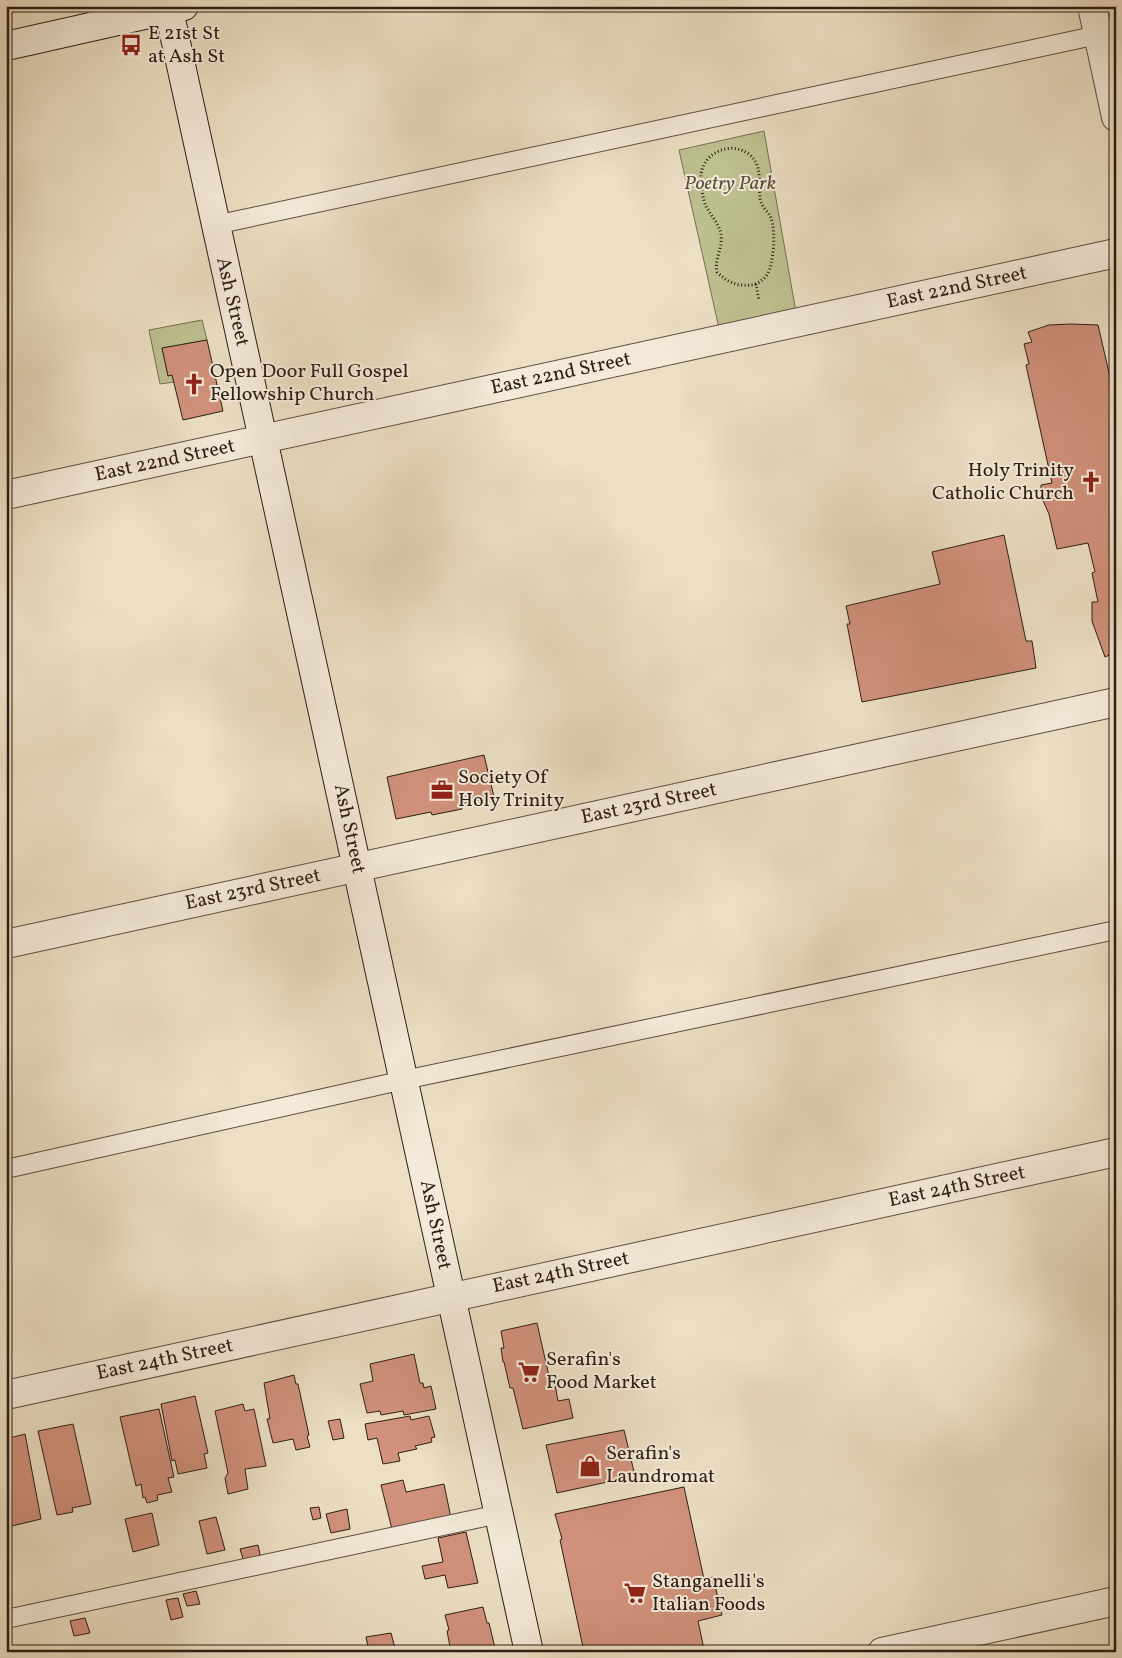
<svg xmlns="http://www.w3.org/2000/svg" width="1122" height="1658" viewBox="0 0 1122 1658" font-family="Vollkorn,serif">
<rect width="100%" height="100%" fill="#ecdfc4"/>
<filter id="stains"><feTurbulence type="fractalNoise" baseFrequency=".004" numOctaves="4"/><feColorMatrix values="0 0 0 0 .2 0 0 0 0 .09 0 0 0 0 .02 0 0 0 .5 -.17"/></filter>
<radialGradient id="worn" r=".72"><stop offset=".6" stop-color="#630" stop-opacity="0"/><stop offset="1" stop-color="#630" stop-opacity=".3"/></radialGradient>
<g fill="#bec090" stroke="#766f52">
<polygon points="764,131 796,312 719,328 679,150"/>
<polygon points="202,320 207,340 162,348 168,375 172,375 174,382 160,384 149,330"/>
</g>
<g fill="#d1917c" stroke="#2d1e15">
<polygon points="1071,324 1098,325 1116,403 1116,652 1105,657 1092,621 1092,602 1098,602 1092,573 1095,572 1088,543 1057,549 1049,514 1041,496 1041,485 1052,483 1026,365 1029,364 1024,344 1032,342 1028,332 1049,325"/>
<polygon points="207,340 223,411 183,420 172,375 168,376 162,348"/>
<polygon points="1004,535 1026,641 1032,641 1036,668 862,702 847,624 850,624 846,606 940,584 932,552"/>
<polygon points="484,755 494,797 461,804 462,809 432,815 431,812 396,819 387,777"/>
<polygon points="537,1323 551,1385 555,1384 558,1401 569,1399 573,1418 523,1429 513,1388 510,1388 504,1362 503,1362 501,1348 504,1348 501,1331"/>
<polygon points="414,1354 420,1383 423,1383 424,1388 431,1386 436,1409 404,1415 403,1411 381,1415 380,1411 367,1413 360,1384 373,1381 370,1364"/>
<polygon points="294,1375 296,1384 298,1384 309,1435 307,1436 310,1447 296,1450 293,1439 273,1443 267,1419 270,1419 264,1383"/>
<polygon points="195,1396 208,1453 204,1454 207,1468 178,1474 175,1460 172,1461 161,1404"/>
<polygon points="243,1404 245,1411 254,1409 266,1466 245,1469 248,1489 228,1494 225,1478 228,1473 215,1411"/>
<polygon points="159,1409 174,1477 168,1478 172,1492 157,1495 158,1500 147,1503 145,1497 143,1498 141,1484 136,1486 120,1417"/>
<polygon points="410,1416 411,1420 429,1416 435,1437 431,1438 432,1442 415,1446 417,1449 398,1453 400,1461 383,1464 377,1438 368,1440 365,1424"/>
<polygon points="340,1419 344,1438 333,1440 328,1421"/>
<polygon points="73,1424 91,1504 72,1508 73,1512 57,1515 38,1431"/>
<polygon points="624,1430 635,1476 557,1493 546,1445"/>
<polygon points="25,1434 41,1519 12,1526 10,1520 6,1520 6,1439"/>
<polygon points="403,1480 406,1492 444,1484 451,1518 392,1529 381,1485"/>
<polygon points="684,1487 704,1579 713,1577 722,1615 698,1621 704,1649 689,1652 584,1652 560,1540 562,1539 555,1514"/>
<polygon points="319,1507 321,1518 313,1520 310,1508"/>
<polygon points="347,1509 350,1529 331,1533 326,1514"/>
<polygon points="152,1513 159,1545 133,1552 125,1519"/>
<polygon points="216,1517 225,1550 207,1554 199,1521"/>
<polygon points="466,1532 478,1583 448,1588 445,1575 425,1579 422,1566 443,1562 438,1538"/>
<polygon points="258,1545 261,1559 244,1562 240,1549"/>
<polygon points="196,1591 200,1604 187,1606 183,1594"/>
<polygon points="178,1598 183,1617 171,1620 166,1600"/>
<polygon points="483,1607 487,1623 489,1623 496,1652 451,1652 447,1631 449,1630 445,1615"/>
<polygon points="85,1618 90,1633 74,1636 70,1621"/>
<polygon points="391,1633 395,1648 399,1647 400,1652 369,1652 366,1637"/>
</g>
<g fill="none" stroke-linecap="round" stroke-linejoin="round">
<g stroke="#5d4e41" stroke-width="20">
<g id="lane">
<polyline points="215,225 1098,35"/>
<polyline points="6,1169 404,1080 1116,930"/>
<polyline points="6,1619 499,1514"/>
</g>
</g>
<g stroke="#5d4e41" stroke-width="30">
<g id="street">
<polyline points="1092,6 1116,117"/>
<polyline points="6,495 1116,253"/>
<polyline points="6,944 1116,702"/>
<polyline points="6,1395 1116,1152"/>
<polyline points="882,1652 1116,1601"/>
</g>
</g>
<g stroke="#2d1e15" stroke-width="30">
<g id="secondary">
<polyline points="168,6 529,1652"/>
<polyline points="6,46 184,6"/>
</g>
</g>
<path stroke="#2d1e15" stroke-width="3" stroke-dasharray="1 2.5" stroke-linecap="butt" d="M756,284C740,288 728,283 717,272C714,259 723,248 721,235C720,225 712,217 707,208C702,199 701,185 701,175C703,152 732,140 750,155C763,166 758,184 760,198C761,207 768,211 771,218C776,231 774,263 767,275C764,279 760,282 756,284L759,301"/>
<use href="#lane" stroke="#f3ead9" stroke-width="18"/>
<use href="#street" stroke="#f3ead9" stroke-width="28"/>
<use href="#secondary" stroke="#f3ead9" stroke-width="28"/>
</g>
<defs>
<g id="bus-bare" transform="scale(1.725)"><path d="M-5-6H5V4H4V6H2V4H-2V6H-4V4H-5ZM-3.5-4V0h7V-4ZM-3.5 1.2v1.5H-2V1.2ZM2 1.2v1.5H3.5V1.2Z" fill="#8f2418" stroke="#f3ead9" stroke-width="2.5" paint-order="stroke"/></g>
<g id="church-bare" transform="scale(1.725)"><path d="M-1.2-6h2.4v3.5h3.3v2.4h-3.3V6h-2.4V-.1h-3.3v-2.4h3.3Z" fill="#8f2418" stroke="#f3ead9" stroke-width="2.5" paint-order="stroke"/></g>
<g id="office-bare" transform="scale(1.725)"><path d="M-6-3h4V-5.5h4V-3h4V5H-6ZM-1-4.5V-3h2v-1.5ZM-6 0V1H6V0Z" fill="#8f2418" stroke="#f3ead9" stroke-width="2.5" paint-order="stroke"/></g>
<g id="supermarket-bare" transform="scale(1.725)"><path d="M-6-5.5h2.5l.6 2H6L4.5 2H-2.5L-4.4-4H-6ZM-1.5 3.2a1.3 1.3 0 1 0 .1 0ZM3 3.2a1.3 1.3 0 1 0 .1 0Z" fill="#8f2418" stroke="#f3ead9" stroke-width="2.5" paint-order="stroke"/></g>
<g id="shop-bare" transform="scale(1.725)"><path d="M-5-2.5h2.3a2.7 3.5 0 0 1 5.4 0H5L5.5 6h-11ZM-1.5-2.5h3a1.5 2.3 0 0 0-3 0Z" fill="#8f2418" stroke="#f3ead9" stroke-width="2.5" paint-order="stroke"/></g>
</defs>
<g fill-rule="evenodd">
<use href="#bus-bare" x="131" y="45"/>
<use href="#church-bare" x="194" y="384"/>
<use href="#church-bare" x="1091" y="482"/>
<use href="#office-bare" x="442" y="790"/>
<use href="#supermarket-bare" x="529" y="1372"/>
<use href="#shop-bare" x="590" y="1466"/>
<use href="#supermarket-bare" x="635" y="1593"/>
</g>
<g text-anchor="middle" dominant-baseline="central" stroke-width="4" stroke-linejoin="round" paint-order="stroke">
<g font-size="20" fill="#2d1e15" stroke="#f3ead9" text-anchor="start">
<text x="148" y="34">E 21st St<tspan x="148" dy="23">at Ash St</tspan></text>
<text x="210" y="372">Open Door Full Gospel<tspan x="210" dy="23">Fellowship Church</tspan></text>
<text x="1074" y="471" text-anchor="end">Holy Trinity<tspan x="1074" dy="23">Catholic Church</tspan></text>
<text x="458" y="778">Society Of<tspan x="458" dy="23">Holy Trinity</tspan></text>
<text x="546" y="1360">Serafin's<tspan x="546" dy="23">Food Market</tspan></text>
<text x="606" y="1454">Serafin's<tspan x="606" dy="23">Laundromat</tspan></text>
<text x="652" y="1582">Stanganelli's<tspan x="652" dy="23">Italian Foods</tspan></text>
</g>
<g font-size="20" font-style="italic" fill="#584f3a" stroke="#f3ead9">
<text x="730" y="184">Poetry Park</text>
</g>
<g font-size="20" fill="#2d1e15" stroke="#f3ead9">
<text transform="translate(957 288) rotate(-12)">East 22nd Street</text>
<text transform="translate(232 302) rotate(77)">Ash Street</text>
<text transform="translate(561 374) rotate(-12)">East 22nd Street</text>
<text transform="translate(165 461) rotate(-12)">East 22nd Street</text>
<text transform="translate(649 804) rotate(-12)">East 23rd Street</text>
<text transform="translate(349 829) rotate(78)">Ash Street</text>
<text transform="translate(253 890) rotate(-12)">East 23rd Street</text>
<text transform="translate(957 1187) rotate(-12)">East 24th Street</text>
<text transform="translate(435 1225) rotate(78)">Ash Street</text>
<text transform="translate(561 1273) rotate(-12)">East 24th Street</text>
<text transform="translate(165 1360) rotate(-12)">East 24th Street</text>
</g>
</g>
<rect width="1122" height="1658" fill="none" stroke="#ecdfc4" stroke-width="25"/>
<rect x="8" y="8" width="1107" height="1643" fill="none" stroke="#2d1e15" stroke-width="2.5"/>
<rect x="12" y="12" width="1097" height="1633" fill="none" stroke="#2d1e15"/>
<rect width="100%" height="100%" filter="url(#stains)"/>
<rect width="100%" height="100%" fill="url(#worn)"/>
</svg>
